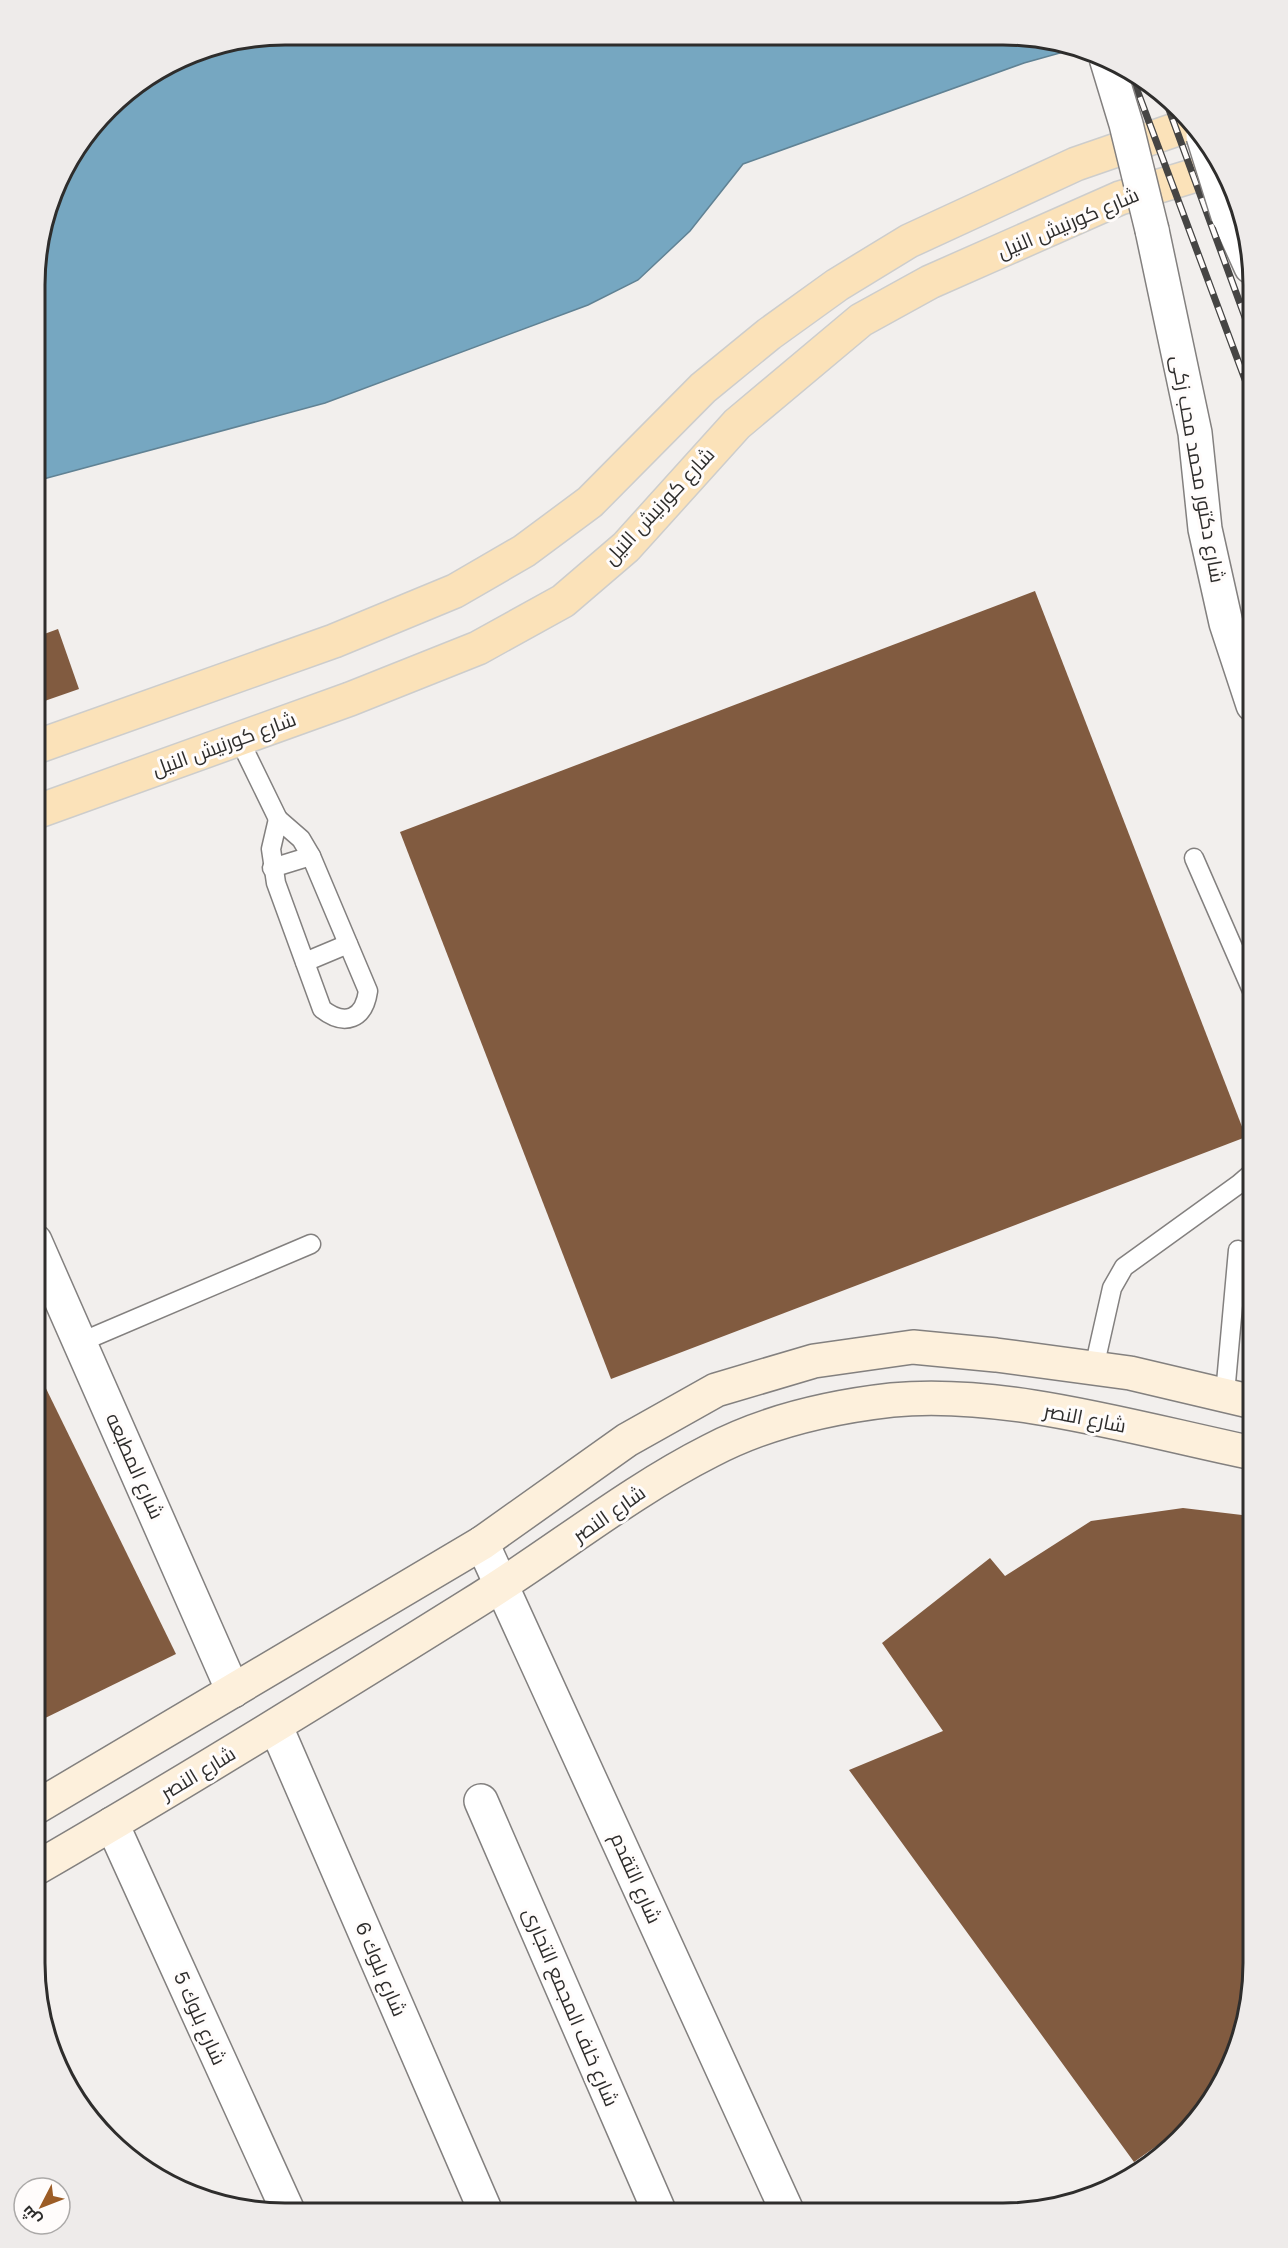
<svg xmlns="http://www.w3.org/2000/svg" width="1288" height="2248" viewBox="0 0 1288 2248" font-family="'DM Sans',Cairo,sans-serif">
<rect width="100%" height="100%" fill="#f2efed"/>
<polygon fill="#76a7c1" stroke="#608294" stroke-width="1.5" points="285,35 1052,39 1078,48 1024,63 743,164 690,231 638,280 588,305 325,403 36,481 37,252 60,174 119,97 189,53"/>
<g fill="#815b40">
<polygon points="1035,591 1246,1137 611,1379 400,832"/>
<polygon points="58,629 79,689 36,704 36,637"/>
<polygon points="35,1366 176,1654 35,1723"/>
<polygon points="1183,1508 1242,1515 1253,1519 1253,1980 1240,2044 1203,2113 1134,2162 849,1770 943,1731 882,1643 990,1558 1005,1576 1091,1521"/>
</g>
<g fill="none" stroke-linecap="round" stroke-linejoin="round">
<g stroke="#83807f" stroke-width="21">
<g id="service">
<polyline points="239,739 278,819"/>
<path d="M278,819L301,839L311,856L368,991C364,1019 345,1027 322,1009L276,883L271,849Z"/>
<polyline points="1194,858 1253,993"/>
<polyline points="272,868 311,856"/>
<polyline points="305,962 348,944"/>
<polyline points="81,1342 311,1244"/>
<polyline points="1094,1368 1112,1288 1124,1267 1239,1184 1253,1172"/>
<polyline points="1225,1394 1238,1250"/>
</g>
</g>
<g stroke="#83807f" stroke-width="36">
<g id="minor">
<polyline points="35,1241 233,1691"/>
<polyline points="482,1543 788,2213"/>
<polyline points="276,1727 486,2212"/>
<polyline points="481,1801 660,2213"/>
<polyline points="112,1824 288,2211"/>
</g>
</g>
<g stroke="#83807f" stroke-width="36">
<g id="tertiary">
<polyline points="1228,216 1251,267"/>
<polyline points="1152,230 1195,433 1205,529 1226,623 1253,705"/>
</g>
</g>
<g stroke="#83807f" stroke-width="36">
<g id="secondary">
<polyline points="35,1808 482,1543 627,1440 716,1390 814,1361 913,1347 996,1355 1130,1373 1253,1402"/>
<path d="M35,1869C182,1784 326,1695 470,1605C550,1556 627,1493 710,1451C765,1422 830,1407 892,1400C1005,1389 1141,1430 1253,1453"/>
</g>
</g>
<g stroke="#cdcdcc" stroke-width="36">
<g id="primary">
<polyline points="36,747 334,641 455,591 524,551 590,502 703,388 769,334 837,285 909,241 1076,164 1192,124"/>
<polyline points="36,812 350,699 478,648 563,601 626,547 737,424 861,320 930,282 1120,198 1222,167"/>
</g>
</g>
<use href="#service" stroke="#fff" stroke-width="18"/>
<use href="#minor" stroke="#fff" stroke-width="33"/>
<use href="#tertiary" stroke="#fff" stroke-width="33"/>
<use href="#secondary" stroke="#fdf0dc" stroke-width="33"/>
<use href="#primary" stroke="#fbe2b9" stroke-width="33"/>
<g stroke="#464544" stroke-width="7">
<g id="rail">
<polyline points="1130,71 1253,401"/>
<polyline points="1163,93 1253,339"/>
</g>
</g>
<use href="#rail" stroke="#fffcfb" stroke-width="4.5" stroke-dasharray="14" stroke-linecap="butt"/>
<g stroke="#83807f" stroke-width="36" stroke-linecap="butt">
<g id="tertiary-bridge">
<polyline points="1106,58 1126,124 1152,230"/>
<polyline points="1203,136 1228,216"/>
</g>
</g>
<use href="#tertiary-bridge" stroke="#fff" stroke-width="33"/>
</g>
<g text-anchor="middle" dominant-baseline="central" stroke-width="6" stroke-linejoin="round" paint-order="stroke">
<g font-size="20" fill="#2e2d2c" stroke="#fffcfb">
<text transform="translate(1068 223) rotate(-23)">شارع كورنيش النيل</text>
<text transform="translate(1198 469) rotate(80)">شارع دكتور محمد محب زكى</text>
<text transform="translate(659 506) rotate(-47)">شارع كورنيش النيل</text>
<text transform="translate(224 744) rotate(-20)">شارع كورنيش النيل</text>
<text transform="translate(1085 1418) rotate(11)">شارع النصر</text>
<text transform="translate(135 1466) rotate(66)">شارع المطبعه</text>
<text transform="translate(609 1514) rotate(-35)">شارع النصر</text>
<text transform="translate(198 1773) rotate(-31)">شارع النصر</text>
<text transform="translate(636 1878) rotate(66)">شارع التقدم</text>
<text transform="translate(381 1969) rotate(67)">شارع بلوك 6</text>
<text transform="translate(571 2007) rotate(67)">شارع خلف المجمع التجارى</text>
<text transform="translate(200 2018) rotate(66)">شارع بلوك 5</text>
</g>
</g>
<path d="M0 0H1288V2248H0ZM285 45H1003A240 240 0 0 1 1243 285V1963A240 240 0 0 1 1003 2203H285A240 240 0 0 1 45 1963V285A240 240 0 0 1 285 45Z" fill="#eeebea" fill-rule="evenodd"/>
<path fill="none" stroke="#2e2d2c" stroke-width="3" d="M285 45H1003A240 240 0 0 1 1243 285V1963A240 240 0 0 1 1003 2203H285A240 240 0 0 1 45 1963V285A240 240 0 0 1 285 45Z"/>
<g transform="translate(42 2206) rotate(228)"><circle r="28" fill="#fffcfb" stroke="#aba9a8" stroke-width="1.5"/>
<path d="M0-4.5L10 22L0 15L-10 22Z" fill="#9c5c25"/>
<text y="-9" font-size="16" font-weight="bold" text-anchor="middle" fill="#2e2d2c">ش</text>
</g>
</svg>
